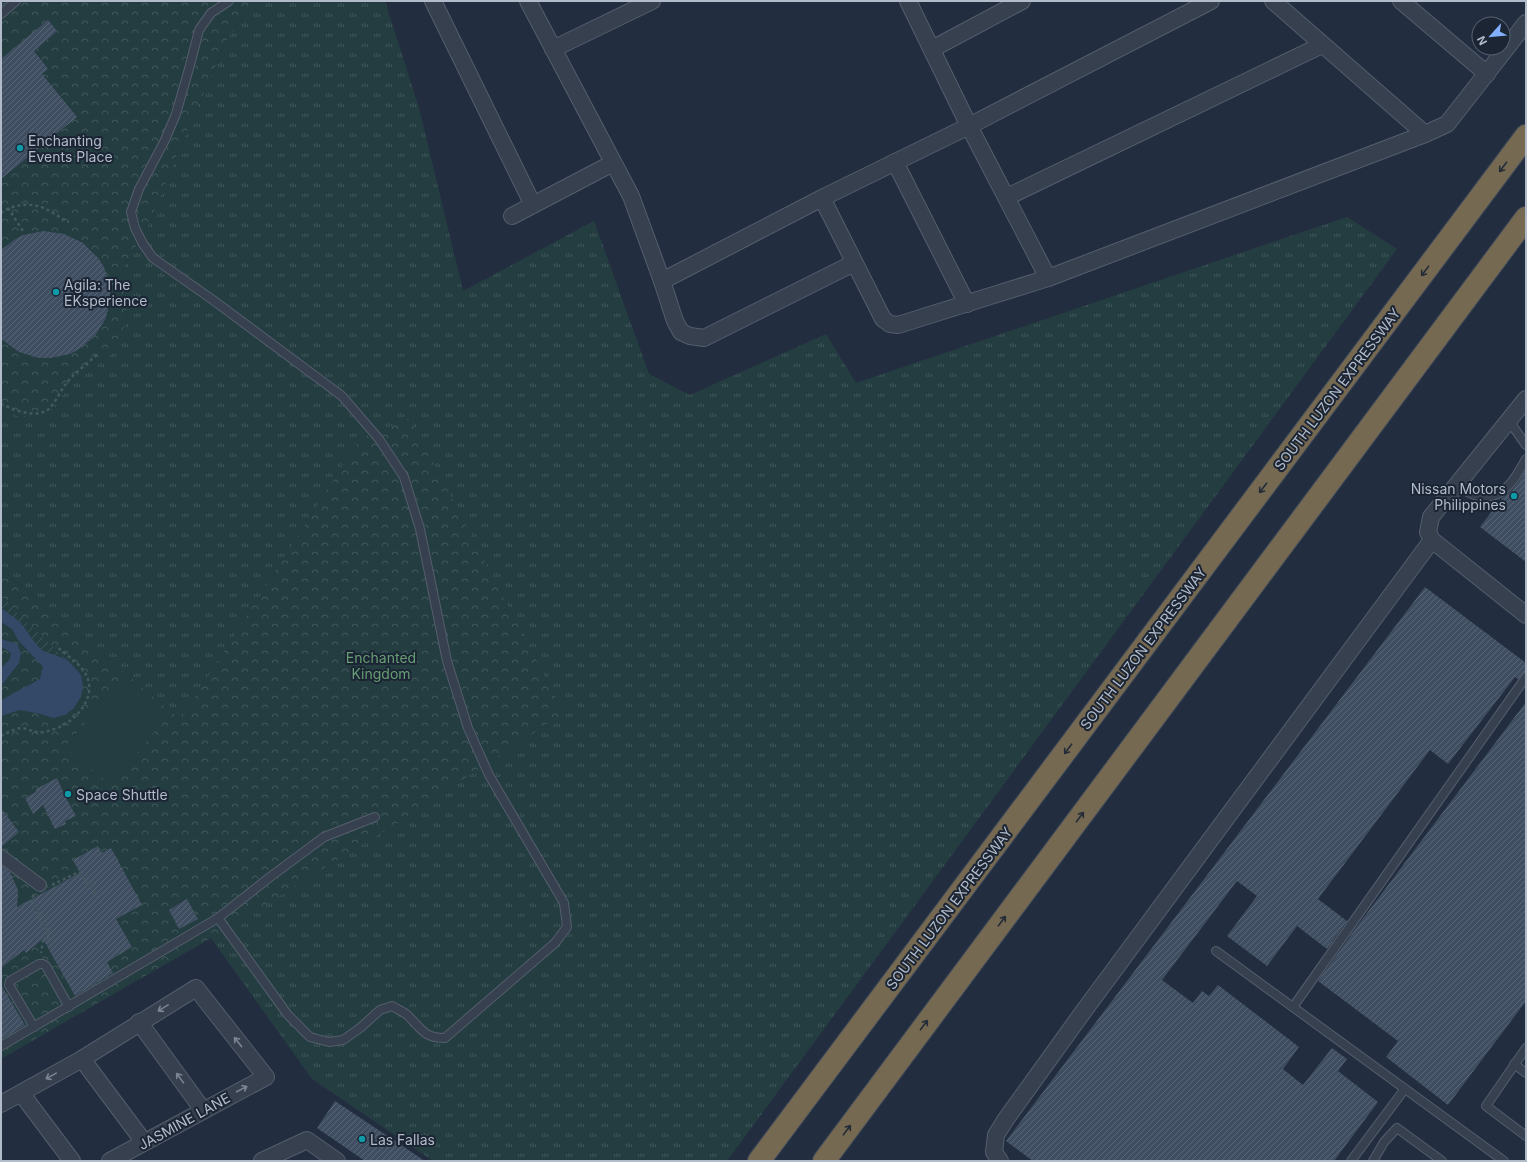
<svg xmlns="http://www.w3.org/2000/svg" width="1527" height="1162" viewBox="0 0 1527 1162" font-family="Inter,sans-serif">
<defs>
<pattern id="grass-tufts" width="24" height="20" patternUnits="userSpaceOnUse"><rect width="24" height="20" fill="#243d41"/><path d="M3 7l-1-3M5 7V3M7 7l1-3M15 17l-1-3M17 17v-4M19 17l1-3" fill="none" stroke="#41575b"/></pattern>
<pattern id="park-crowns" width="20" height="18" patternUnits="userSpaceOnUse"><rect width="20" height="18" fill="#243d41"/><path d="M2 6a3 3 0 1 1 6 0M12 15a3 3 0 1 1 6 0" fill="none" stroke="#41575b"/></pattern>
<pattern id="garden-furrows" width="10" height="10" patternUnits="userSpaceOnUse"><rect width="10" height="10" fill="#243d41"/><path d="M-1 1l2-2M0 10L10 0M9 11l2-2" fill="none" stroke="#41575b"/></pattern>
<pattern id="building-hatch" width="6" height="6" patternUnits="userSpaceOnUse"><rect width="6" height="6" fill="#404e62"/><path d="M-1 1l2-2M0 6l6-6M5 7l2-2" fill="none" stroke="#596677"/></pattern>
</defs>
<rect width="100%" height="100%" fill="#222e40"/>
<polygon fill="url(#grass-tufts)" points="253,1 385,1 419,108 463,291 594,221 649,374 690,395 826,334 856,383 1347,217 1397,249 727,1161 433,1161 312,1079 211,938 174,959 181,720 6,573 1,564 1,408 20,417 47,417 68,387 114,352 128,318 121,272 151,220 181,145 228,38"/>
<g fill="url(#park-crowns)">
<polygon points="1,1 253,1 228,38 181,145 151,220 121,272 128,318 114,352 68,387 47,417 20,417 1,408"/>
<polygon points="410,418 564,713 399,822 211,938 1,1059 1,565 6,573 181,720 219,659 360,439"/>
</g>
<polygon fill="url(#garden-furrows)" points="1,594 16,612 66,659 43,651 36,644 28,634 1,608"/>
<polygon fill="#243d41" points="121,679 167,716 111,785 65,747"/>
<g fill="#344968">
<path d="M1,608L20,622L36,644L43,651L66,659L73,666L81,675L83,686L81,697L73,709L65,715L53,718L41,714L20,710L1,716V701C13,692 27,687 40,679L43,667L18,640L12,629L1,622Z"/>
<polygon points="1,639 17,644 21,653 19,663 1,686 1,668 10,659 11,653 7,650 1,647"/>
</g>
<g fill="url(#building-hatch)">
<polygon points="48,20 57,31 34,51 48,69 42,74 77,117 1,179 1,59"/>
<polygon points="44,231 64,234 83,243 98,258 104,267 110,287 110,297 106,318 95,336 79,349 70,354 50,358 39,358 19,352 1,339 1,250 14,240 23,235"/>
<polygon points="1526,470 1526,562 1480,527 1502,498 1511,491 1517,484"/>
<polygon points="1425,587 1526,663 1526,672 1522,674 1518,679 1515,677 1448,764 1430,750 1318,899 1347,921 1327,949 1297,926 1267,966 1227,936 1257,896 1237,881 1162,980 1193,1003 1202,991 1209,996 1218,985 1299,1047 1283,1069 1303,1085 1332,1048 1347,1059 1338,1071 1378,1102 1334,1161 1033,1161 1006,1141"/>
<polygon points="1526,702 1526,1001 1448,1105 1386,1057 1398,1041 1318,981 1358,925"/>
<polygon points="57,778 65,796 76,816 65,821 66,824 55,829 43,805 33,814 25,798 36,792 36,789"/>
<polygon points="1,808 19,832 1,847"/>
<polygon points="98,846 102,853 111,848 142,905 116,919 132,947 107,962 113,973 75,996 43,939 26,953 24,950 1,968 1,865 10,872 18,890 17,907 80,873 73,860"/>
<polygon points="187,899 198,919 179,929 169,910"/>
<polygon points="1,985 25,1025 1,1040"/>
<polygon points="335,1101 425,1161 365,1161 317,1128"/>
</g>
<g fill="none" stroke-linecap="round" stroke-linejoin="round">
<g stroke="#545e6d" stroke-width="10">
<g id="service">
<polyline points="1,14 16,1"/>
<polyline points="1509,421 1526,445"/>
<path d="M1456,486C1463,489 1471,495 1478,496C1503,502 1516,477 1526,459"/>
<path d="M218,918L288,1015L310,1037L329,1042L343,1040L360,1028L380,1010L392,1006C397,1009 402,1011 406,1014C421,1027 422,1038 445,1038L555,943L567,927L564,903L489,775L468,728L447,661L420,529L404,477L379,439L342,396L213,300L153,258L143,244L135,228L131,212L139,189L165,140L176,114L190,65L199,30L211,13L229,1"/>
<polyline points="1216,951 1504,1161"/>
<polyline points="1293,1007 1526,677"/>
<polyline points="34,1027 9,985 10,981 39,964 43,964 46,966 69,1007"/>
<polyline points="1,1046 218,918 270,877 324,837 375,817"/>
<polyline points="1526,1048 1486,1106 1526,1136"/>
<polyline points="1514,1064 1526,1073"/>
<polyline points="1351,1161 1404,1090"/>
<polyline points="1373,1161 1384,1142 1397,1128 1442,1161"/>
</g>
</g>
<g stroke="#545e6d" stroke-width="14">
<polyline id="pedestrian" points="1,856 40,885"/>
</g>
<g stroke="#545e6d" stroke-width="18">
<g id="minor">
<polyline points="433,1 533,205"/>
<polyline points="528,1 631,196 662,281 675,321 681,332 690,336 704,338 854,263"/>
<polyline points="908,1 969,126 1048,278"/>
<polyline points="1273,1 1425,134"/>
<polyline points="1401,1 1487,74"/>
<polyline points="553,49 652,1"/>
<polyline points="932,49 1022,1"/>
<polyline points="895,162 967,304"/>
<polyline points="1007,197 1322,45"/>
<polyline points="822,198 883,319 890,324 898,325 1048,278 1425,134 1447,124 1526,23"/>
<polyline points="512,216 613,163"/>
<polyline points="662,281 822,198 969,126 1211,1"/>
<polyline points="1526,399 1431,517 1428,532 1432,540 1526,615"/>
<polyline points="139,1022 203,1110"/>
<polyline points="82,1059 144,1142"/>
<polyline points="21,1093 72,1161"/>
<polyline points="1,1104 82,1059 196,988 266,1077 110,1161"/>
<polyline points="262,1161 307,1140 337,1161"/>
<polyline points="1000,1161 994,1152 996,1135 1006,1119 1083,1012 1432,540"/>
</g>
</g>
<g stroke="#414b5a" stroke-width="24">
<g id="motorway">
<polyline points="759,1161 1526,136"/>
<polyline points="824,1161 1526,218"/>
</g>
</g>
<g stroke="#425a5e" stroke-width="2.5" stroke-dasharray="3 3" stroke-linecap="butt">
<polyline points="8,208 23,231"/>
<path d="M1,213C10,206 25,203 38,206C47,208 60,218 69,222"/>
<path d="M1,404C15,410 35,419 49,409C55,403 60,392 65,385C74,373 88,363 99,353"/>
<path d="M1,736C7,733 14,729 21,728C26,728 31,731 36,732C40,733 46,732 51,730C73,725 100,697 85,673C79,663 65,654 56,646"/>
<polyline points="52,885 79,872 98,897"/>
<polyline points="34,895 31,900 50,937 43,941 41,953"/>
</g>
<use href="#service" stroke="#36404f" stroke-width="8"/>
<use href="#pedestrian" stroke="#36404f" stroke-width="12"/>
<use href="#minor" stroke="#36404f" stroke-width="16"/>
<use href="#motorway" stroke="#766952" stroke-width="22"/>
</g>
<defs><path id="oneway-shaft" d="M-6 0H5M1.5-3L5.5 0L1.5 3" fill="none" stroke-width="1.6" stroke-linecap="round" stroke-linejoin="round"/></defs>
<g stroke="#242c37">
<use href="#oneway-shaft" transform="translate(1503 167) rotate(127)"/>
<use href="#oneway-shaft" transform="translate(1425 271) rotate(127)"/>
<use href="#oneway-shaft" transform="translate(1263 488) rotate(127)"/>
<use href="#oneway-shaft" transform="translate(1068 749) rotate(127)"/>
<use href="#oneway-shaft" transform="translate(1080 817) rotate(-53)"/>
<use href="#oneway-shaft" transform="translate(1002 921) rotate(-53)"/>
<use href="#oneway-shaft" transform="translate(924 1025) rotate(-53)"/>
<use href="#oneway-shaft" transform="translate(847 1130) rotate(-53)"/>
</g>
<g stroke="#7a8493">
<use href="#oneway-shaft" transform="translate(163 1008) rotate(149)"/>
<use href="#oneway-shaft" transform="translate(238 1042) rotate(-128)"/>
<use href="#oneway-shaft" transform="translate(51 1076) rotate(151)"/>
<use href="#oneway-shaft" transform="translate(180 1078) rotate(-126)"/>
<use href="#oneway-shaft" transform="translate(242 1089) rotate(-28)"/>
</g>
<g fill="#0f9aa8" stroke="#1b2534" stroke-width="1.5">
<circle cx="20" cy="148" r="4"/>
<circle cx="56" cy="292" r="4"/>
<circle cx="1514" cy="496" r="4"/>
<circle cx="68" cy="794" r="4"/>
<circle cx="362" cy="1139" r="4"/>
</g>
<g text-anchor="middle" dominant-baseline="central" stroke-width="4" stroke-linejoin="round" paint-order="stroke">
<g font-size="14" fill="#b2bbca" stroke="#1b2534" text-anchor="start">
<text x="28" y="140">Enchanting<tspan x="28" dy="16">Events Place</tspan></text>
<text x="64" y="284">Agila: The<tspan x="64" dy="16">EKsperience</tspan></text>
<text x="1506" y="488" text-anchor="end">Nissan Motors<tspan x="1506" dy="16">Philippines</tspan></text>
<text x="76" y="794">Space Shuttle</text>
<text x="370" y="1139">Las Fallas</text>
</g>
<g font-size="14" fill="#b2bbca" stroke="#1b2534">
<text transform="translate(1337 389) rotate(-53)">SOUTH LUZON EXPRESSWAY</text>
<text transform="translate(1143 648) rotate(-53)">SOUTH LUZON EXPRESSWAY</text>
<text transform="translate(949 908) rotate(-53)">SOUTH LUZON EXPRESSWAY</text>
<text transform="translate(184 1121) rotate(-29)">JASMINE LANE</text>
</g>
<g font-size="14" fill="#679e74" stroke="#1b2534">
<text x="381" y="657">Enchanted<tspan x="381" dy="16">Kingdom</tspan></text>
</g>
</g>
<rect width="1527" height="1162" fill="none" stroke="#b2bbca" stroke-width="4"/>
<g transform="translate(1491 36) rotate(243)"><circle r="19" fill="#1b2534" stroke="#576170"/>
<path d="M0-3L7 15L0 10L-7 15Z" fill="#82b0ff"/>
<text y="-6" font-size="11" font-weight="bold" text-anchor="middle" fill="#b2bbca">N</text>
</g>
</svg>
